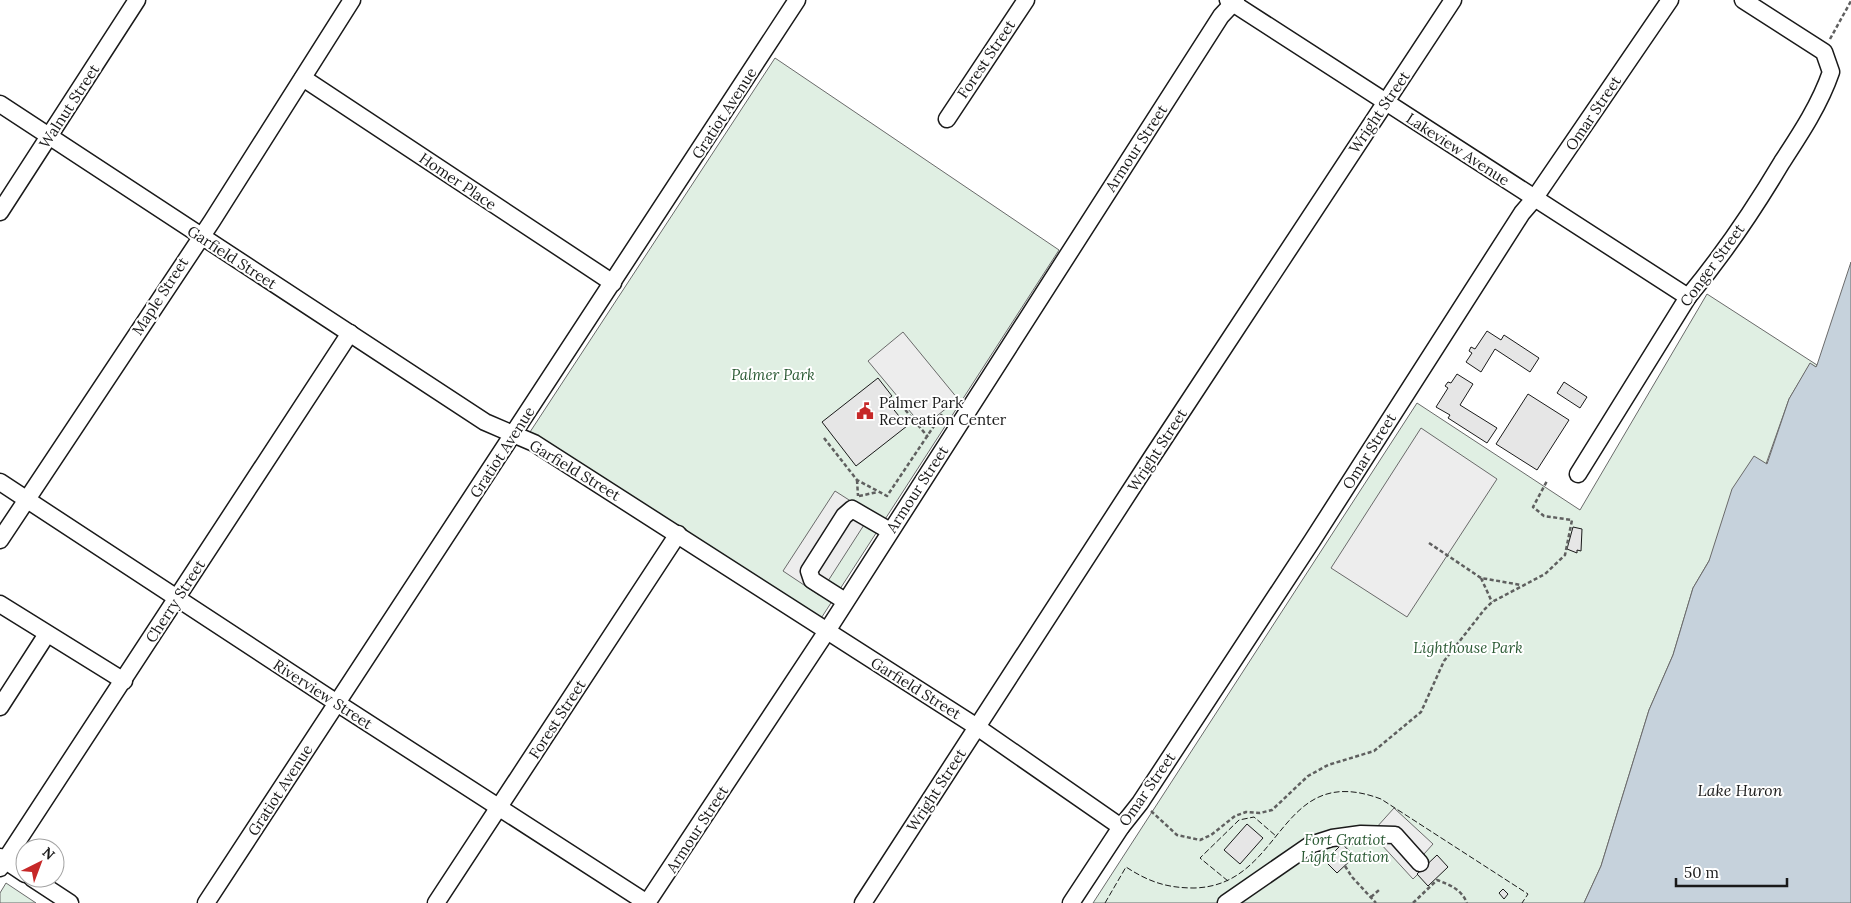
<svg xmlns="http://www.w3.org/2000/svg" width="1851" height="903" viewBox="0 0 1851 903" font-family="Lora,serif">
<rect width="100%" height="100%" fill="#fff"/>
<g fill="#e0efe3" stroke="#6a6a6a">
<polygon points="775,58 1059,250 818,623 530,432"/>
<polygon points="1707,294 1817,365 1816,367 1810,364 1789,399 1766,464 1693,588 1673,655 1649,710 1601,866 1584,903 1093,903 1417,403 1580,510"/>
<polygon points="6,883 36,903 0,903 0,893"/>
</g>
<g fill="#ededed" stroke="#6a6a6a">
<polygon points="903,332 958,399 923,427 868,361"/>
<polygon points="1421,428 1497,479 1407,617 1331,568"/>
<polygon points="835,491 871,514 819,595 783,571"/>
<polygon points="1394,808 1433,844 1424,854 1427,865 1413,879 1380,843 1376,828"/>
</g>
<polygon fill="#c6d2dc" stroke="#6a6a6a" points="1851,262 1851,903 1584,903 1601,866 1649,710 1673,655 1693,588 1709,561 1732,489 1754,456 1767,464 1789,399 1810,363 1816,367 1817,365"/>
<g fill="#e6e6e6" stroke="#1a1a1a">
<polygon points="1487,331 1501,340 1504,335 1539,358 1530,372 1495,349 1481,372 1466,362 1472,353 1469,351 1471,347 1475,349"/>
<polygon points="1457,374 1473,384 1460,405 1497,428 1487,443 1448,418 1450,415 1436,407 1448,388 1445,386 1448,382 1451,383"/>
<polygon points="878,378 892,396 886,400 907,426 856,466 822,422"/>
<polygon points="1564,382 1587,397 1580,408 1557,393"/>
<polygon points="1528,394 1569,420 1537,470 1496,444"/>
<polygon points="1573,527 1582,529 1581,551 1577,550 1577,553 1567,549"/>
<polygon points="1247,824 1263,838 1240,864 1224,850"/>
<polygon points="1342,844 1355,856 1337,873 1325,861"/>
<polygon points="1437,855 1448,867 1428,886 1417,874"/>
<polygon points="1503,889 1508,894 1504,899 1499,893"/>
</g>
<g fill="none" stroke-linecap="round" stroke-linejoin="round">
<g stroke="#1a1a1a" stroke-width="19">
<g id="minor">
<polyline points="1228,0 1688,297"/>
<polyline points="303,78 613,283"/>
<polyline points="0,104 485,422 534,443 977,727 1121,827"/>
<polyline points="947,119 1026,0"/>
<polyline points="0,212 137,0"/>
<path d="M1578,474L1688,297C1723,255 1754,209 1782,162C1801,133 1820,104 1831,72L1824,52L1743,0"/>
<polyline points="0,482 337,703 647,903 827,631 1221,16 1236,0"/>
<polyline points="0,540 212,221 352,0"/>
<polyline points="845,601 812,580 809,571 844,516 852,509 890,531"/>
<polyline points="0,604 124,681"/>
<polyline points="0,707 47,634"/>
<polyline points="0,857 25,874"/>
<polyline points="0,868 350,333"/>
<polyline points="32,878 70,903"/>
<polyline points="206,903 797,0"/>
<polyline points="436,903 678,534"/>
<polyline points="863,903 1152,457 1453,0"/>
<polyline points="1071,903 1121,827 1140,803 1312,541 1522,213 1534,199 1670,0"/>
<polyline points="1226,903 1310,845 1332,838 1361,834 1395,835 1420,863"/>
</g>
</g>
<g stroke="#5f5f5f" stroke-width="2.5" stroke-dasharray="4 2.5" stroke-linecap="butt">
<polyline points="1830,39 1851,1"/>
<polyline points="897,400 928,437"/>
<polyline points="824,438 857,480 887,496 942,414"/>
<polyline points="857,480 858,496"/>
<polyline points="859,496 878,492"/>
<polyline points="1429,543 1481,578 1521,585"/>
<polyline points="1481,578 1492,602"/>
<polyline points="1151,811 1177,835 1200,840 1211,835 1235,816 1246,812 1260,813 1272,810 1308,776 1328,765 1374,751 1421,712 1444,661 1484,610 1492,602 1545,574 1565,555 1572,520 1544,516 1533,507 1547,481"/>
<polyline points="1345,866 1352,877 1376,903"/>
<polyline points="1371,897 1379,890"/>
<path d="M1413,903L1437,880C1450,885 1461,889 1467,903"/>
</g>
<use href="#minor" stroke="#fff" stroke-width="16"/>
<g stroke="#1a1a1a" stroke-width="1" stroke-dasharray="6 2.5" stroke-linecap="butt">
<polyline points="1228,881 1200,858 1239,820 1254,817 1276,836"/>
<path d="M1105,903L1126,867C1149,882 1167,888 1194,888C1285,886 1277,760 1381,799L1528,894L1522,903"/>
</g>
</g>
<defs>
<g id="civic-bare" transform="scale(1.35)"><path d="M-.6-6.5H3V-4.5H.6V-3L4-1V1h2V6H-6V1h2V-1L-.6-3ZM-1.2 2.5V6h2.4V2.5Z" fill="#c62828" stroke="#fff" stroke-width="2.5" paint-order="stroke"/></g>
</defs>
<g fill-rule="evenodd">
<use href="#civic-bare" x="865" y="411"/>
</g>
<g text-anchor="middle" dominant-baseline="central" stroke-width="4" stroke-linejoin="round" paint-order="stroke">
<g font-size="15" fill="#1a1a1a" stroke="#fff">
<text transform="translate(986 59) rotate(-56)">Forest Street</text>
<text transform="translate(69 106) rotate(-57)">Walnut Street</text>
<text transform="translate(1379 112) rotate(-56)">Wright Street</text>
<text transform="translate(724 113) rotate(-57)">Gratiot Avenue</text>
<text transform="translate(1593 113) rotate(-56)">Omar Street</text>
<text transform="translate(1136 148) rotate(-57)">Armour Street</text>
<text transform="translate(1458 149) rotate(33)">Lakeview Avenue</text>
<text transform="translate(458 181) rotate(34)">Homer Place</text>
<text transform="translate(232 257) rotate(33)">Garfield Street</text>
<text transform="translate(1712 265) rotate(-54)">Conger Street</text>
<text transform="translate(160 296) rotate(-57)">Maple Street</text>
<text transform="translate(1157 450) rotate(-57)">Wright Street</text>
<text transform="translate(1369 451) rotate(-58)">Omar Street</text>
<text transform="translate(502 452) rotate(-57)">Gratiot Avenue</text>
<text transform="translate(575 470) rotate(31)">Garfield Street</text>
<text transform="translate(917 489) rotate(-57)">Armour Street</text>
<text transform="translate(175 601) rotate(-57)">Cherry Street</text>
<text transform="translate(916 688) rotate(32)">Garfield Street</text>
<text transform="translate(323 694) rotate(33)">Riverview Street</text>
<text transform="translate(557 719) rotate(-57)">Forest Street</text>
<text transform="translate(1147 789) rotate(-55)">Omar Street</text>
<text transform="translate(280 790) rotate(-57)">Gratiot Avenue</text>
<text transform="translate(936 790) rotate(-57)">Wright Street</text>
<text transform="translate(697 829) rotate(-57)">Armour Street</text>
</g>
<g font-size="15" font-style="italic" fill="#2b5a34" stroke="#fff">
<text x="773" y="374">Palmer Park</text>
<text x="1468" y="647">Lighthouse Park</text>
<text x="1345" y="839">Fort Gratiot<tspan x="1345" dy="17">Light Station</tspan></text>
</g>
<g font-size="15" fill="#1a1a1a" stroke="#fff" text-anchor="start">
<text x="879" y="402">Palmer Park<tspan x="879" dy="17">Recreation Center</tspan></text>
</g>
<g font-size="16" font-style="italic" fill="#1a1a1a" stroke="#fff">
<text x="1740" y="790">Lake Huron</text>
</g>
</g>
<g transform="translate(40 863) rotate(42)"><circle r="24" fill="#ffffff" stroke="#a3a3a3"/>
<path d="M0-4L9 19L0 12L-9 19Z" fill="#c62828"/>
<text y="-8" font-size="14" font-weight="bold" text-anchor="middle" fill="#1a1a1a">N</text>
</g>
<path d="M1676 878v8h111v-8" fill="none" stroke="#1a1a1a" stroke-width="2.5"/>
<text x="1684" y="878" font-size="15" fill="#1a1a1a" stroke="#ffffff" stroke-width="4" paint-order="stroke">50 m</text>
</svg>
